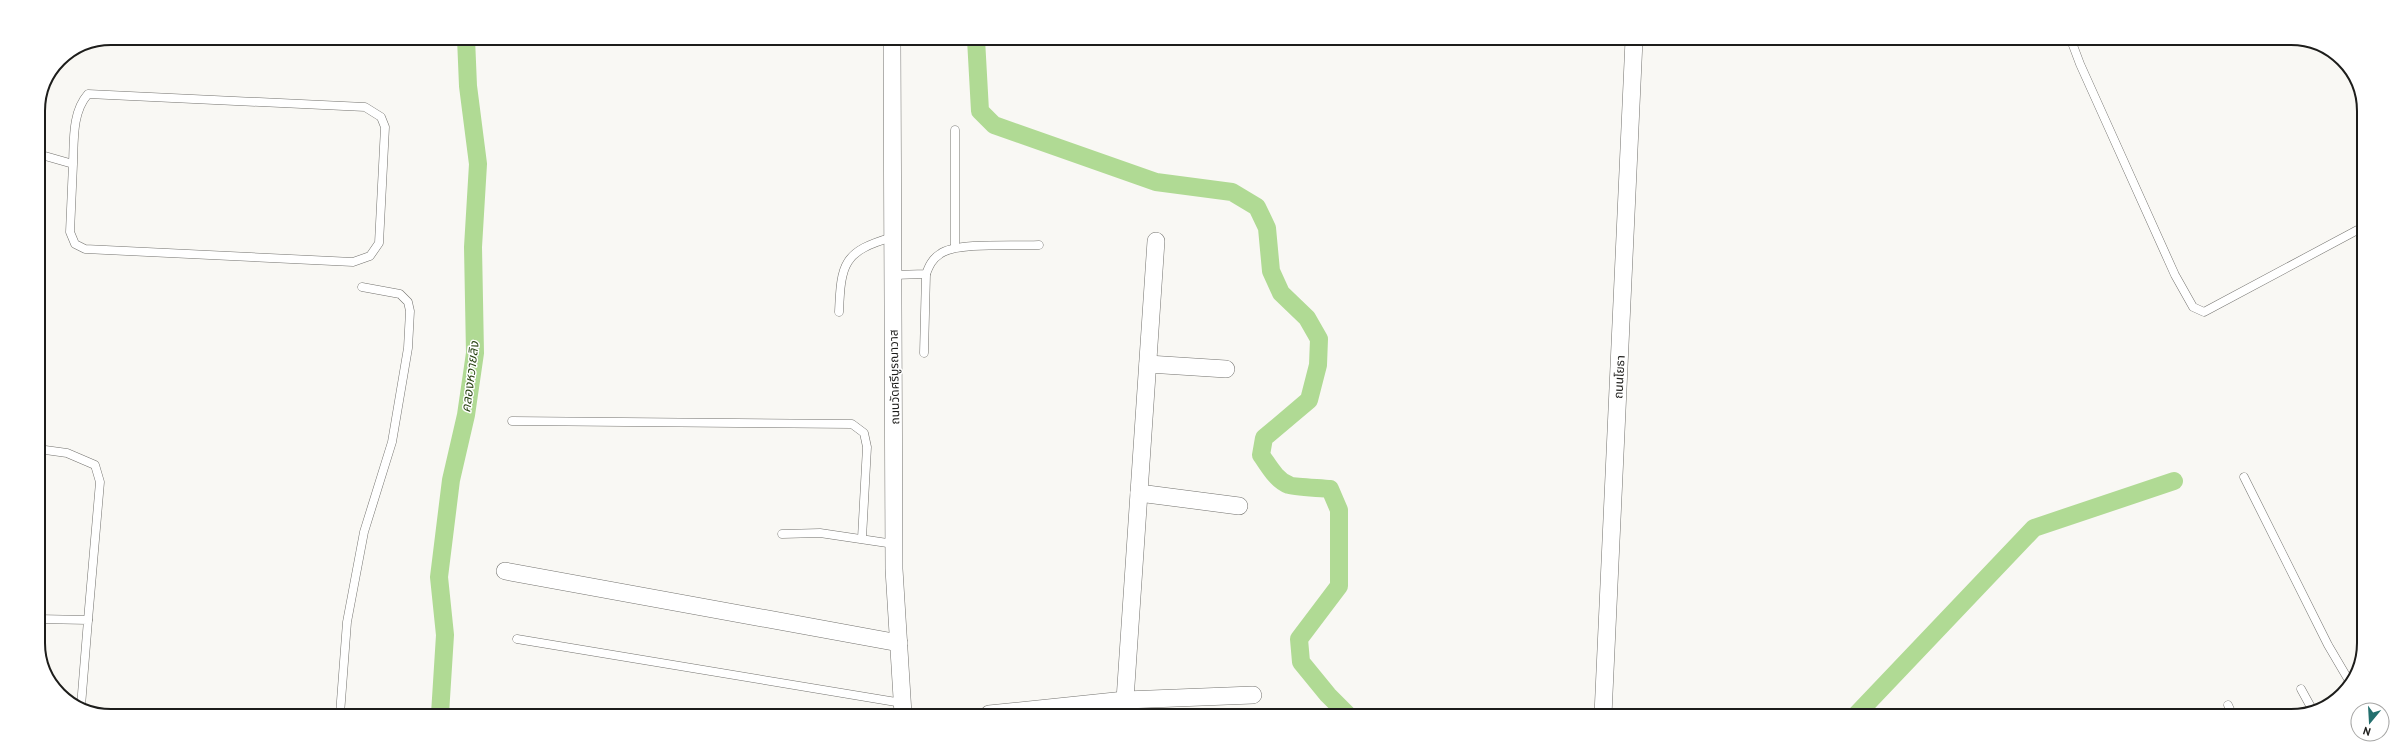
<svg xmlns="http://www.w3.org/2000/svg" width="2402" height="754" viewBox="0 0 2402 754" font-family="'PT Sans','Noto Sans Thai',sans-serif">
<rect width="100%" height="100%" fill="#f9f8f4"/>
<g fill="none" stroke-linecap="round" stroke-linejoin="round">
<g stroke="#b0da94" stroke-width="18">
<path d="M976,39L980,111L994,125L1156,182L1232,192L1257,207L1267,228L1271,271L1281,293L1307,318L1319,339L1318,365L1309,400L1264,438L1261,455C1269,466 1276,480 1289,485C1293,487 1322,488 1330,489L1339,510V586L1299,639L1301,662L1328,695L1348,715"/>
<polyline points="440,714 445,635 439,577 451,480 466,415 475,353 473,247 478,164 468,86 466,38"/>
<polyline points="1856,715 2034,528 2174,481"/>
</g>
<g stroke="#73726e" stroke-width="9">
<g id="service">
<polyline points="2071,40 2080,64 2175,275 2193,307 2204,312 2363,227"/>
<polyline points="955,130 955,247"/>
<path d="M38,154L73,164L70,232L75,244L85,249L353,262L370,256L379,243L385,127L381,117L365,107L88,94C72,112 74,140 73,164"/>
<path d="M893,275L926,274C929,266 932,259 940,254C955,242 1017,246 1039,245"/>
<path d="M839,312C841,264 843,251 893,237"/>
<polyline points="924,353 926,274"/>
<polyline points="512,421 852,424 864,433 867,447 862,538"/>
<polyline points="38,449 67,453 95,465 100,482 88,620"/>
<polyline points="2244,477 2328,645 2348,679 2351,677"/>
<polyline points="782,534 820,533 894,544"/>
<polyline points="38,619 88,620 81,706"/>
<polyline points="517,639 902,703"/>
<polyline points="2301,689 2312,709"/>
<polyline points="2228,705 2233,716"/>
<polyline points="340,714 347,622 364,532 392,442 408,348 410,311 408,302 400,294 362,287"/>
</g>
</g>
<g stroke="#73726e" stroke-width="18">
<g id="minor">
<polyline points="892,39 894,569 903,714"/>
<polyline points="1148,364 1226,369"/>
<polyline points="1139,493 1239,506"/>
<polyline points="505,571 899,643"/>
<polyline points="989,714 1125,700 1253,695"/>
<polyline points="1127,715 1125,700 1156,241"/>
<polyline points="1603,715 1634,40"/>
</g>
</g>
<use href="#service" stroke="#fff" stroke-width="8"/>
<use href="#minor" stroke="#fff" stroke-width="17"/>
</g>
<g text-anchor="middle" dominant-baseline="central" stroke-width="3" stroke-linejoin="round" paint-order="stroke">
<g font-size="12" fill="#1d1d1b" stroke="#fff">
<text transform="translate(894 377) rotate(-91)">ถนนวัดศรีบูรณาวาส</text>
<text transform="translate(1619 377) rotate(-87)">ถนนโยธา</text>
</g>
<g font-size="13" font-style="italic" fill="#294313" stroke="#fff">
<text transform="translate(470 377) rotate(-83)">คลองหวายลิง</text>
</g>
</g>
<path d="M0 0H2402V754H0ZM111 45H2291A66 66 0 0 1 2357 111V643A66 66 0 0 1 2291 709H111A66 66 0 0 1 45 643V111A66 66 0 0 1 111 45Z" fill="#fff" fill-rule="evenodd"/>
<path fill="none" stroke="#1d1d1b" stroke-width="2" d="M111 45H2291A66 66 0 0 1 2357 111V643A66 66 0 0 1 2291 709H111A66 66 0 0 1 45 643V111A66 66 0 0 1 111 45Z"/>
<g transform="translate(2370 722) rotate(198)"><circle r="19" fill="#ffffff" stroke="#a5a5a4"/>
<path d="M0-3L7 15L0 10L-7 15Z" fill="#236f6e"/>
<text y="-6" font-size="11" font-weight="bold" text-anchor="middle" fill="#1d1d1b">N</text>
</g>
</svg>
